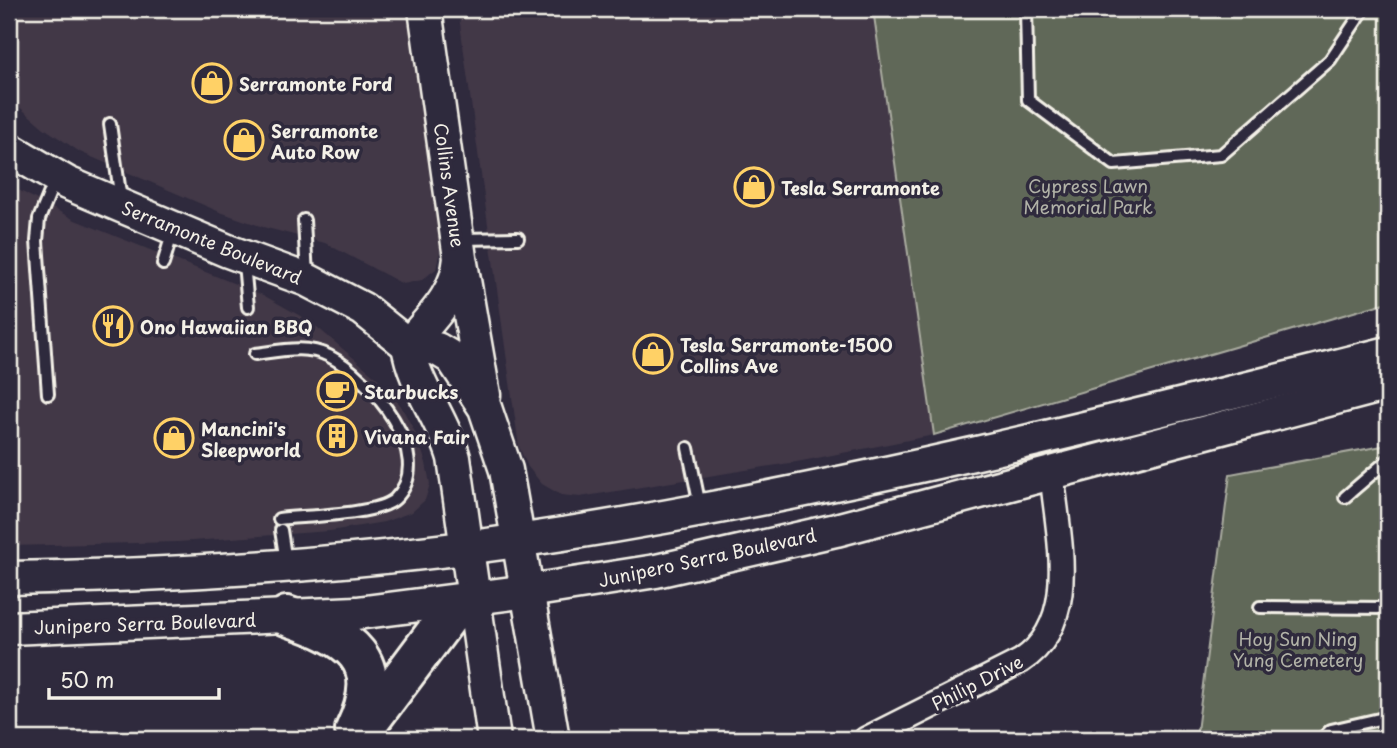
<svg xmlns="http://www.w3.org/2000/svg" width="1397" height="748" viewBox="0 0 1397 748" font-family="'Playpen Sans',sans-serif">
<rect width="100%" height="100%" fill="#2f2a3d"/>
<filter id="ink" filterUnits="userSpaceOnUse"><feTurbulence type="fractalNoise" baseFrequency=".0143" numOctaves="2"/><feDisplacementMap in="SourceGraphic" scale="14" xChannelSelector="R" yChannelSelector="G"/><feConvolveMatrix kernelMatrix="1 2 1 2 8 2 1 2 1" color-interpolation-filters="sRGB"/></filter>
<g filter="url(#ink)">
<g fill="#423847">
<polygon points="9,9 407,9 441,247 436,269 422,280 403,284 325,243 263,227 220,212 80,152 44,128 9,98"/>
<polygon points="458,9 873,9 934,435 802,461 580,497 561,495 542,484 528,467 519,447"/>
<polygon points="9,185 75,220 263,295 311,322 382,382 401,406 416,434 426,463 430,484 425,500 412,512 384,522 330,531 178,542 9,546"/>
</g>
<g fill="#616759" stroke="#aaaca0" stroke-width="2">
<polygon points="873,9 1388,9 1388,302 934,435"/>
<polygon points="1388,445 1388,739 1196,739 1230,474"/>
</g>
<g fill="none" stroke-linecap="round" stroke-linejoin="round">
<g stroke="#f4f1e8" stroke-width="16">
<g id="lane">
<polyline points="1026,9 1028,100 1114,164 1221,155 1330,60 1364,9"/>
<polyline points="110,124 121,200"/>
<polyline points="304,220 307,277"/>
<polyline points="461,239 518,238"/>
<polyline points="244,263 248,307"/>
<polyline points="163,264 173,231"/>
<path d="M255,354C279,351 306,344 329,356C368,376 439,456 395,499C378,515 304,516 279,519"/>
<polyline points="48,394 37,241 39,219 55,180"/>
<polyline points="688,448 700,506"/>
<polyline points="1345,497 1388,460"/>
<polyline points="281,530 286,562"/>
<polyline points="1260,607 1388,608"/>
<polyline points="1322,739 1331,730 1388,717"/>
</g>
</g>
<g stroke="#f4f1e8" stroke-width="28">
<path id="street" d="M866,739L1021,661C1082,621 1057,535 1052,474"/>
</g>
<g stroke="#f4f1e8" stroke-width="37">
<g id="secondary">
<polyline points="9,149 67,183 228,251 307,280 363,309 408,345 437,349 452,358 485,408 506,470 553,739"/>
<polyline points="461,263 484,395"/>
<path d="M408,345C414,386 443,418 454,458L494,739"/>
<path d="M408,345C432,317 457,295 460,258L425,9"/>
<path d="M9,578C194,575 380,563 563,534C842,490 1115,422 1388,353"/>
<polyline points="9,628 357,613 529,591 656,571 836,530 1388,384"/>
</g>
</g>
<g stroke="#f4f1e8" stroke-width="44">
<g id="highway">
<path d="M287,616C349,637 389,658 355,730"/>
<polyline points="356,739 449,615 475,599"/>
</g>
</g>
<use href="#lane" stroke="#2f2a3d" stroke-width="10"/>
<use href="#street" stroke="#2f2a3d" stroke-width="23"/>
<use href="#secondary" stroke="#2f2a3d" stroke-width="32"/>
<use href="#highway" stroke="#2f2a3d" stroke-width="38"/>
</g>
</g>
<defs>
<g id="shop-ring" transform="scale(2.0125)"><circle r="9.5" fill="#2f2a3d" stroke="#ffd166" stroke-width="1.5"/><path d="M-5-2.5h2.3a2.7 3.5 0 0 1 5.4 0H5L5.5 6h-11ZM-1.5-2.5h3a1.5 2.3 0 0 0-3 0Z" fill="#ffd166"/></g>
<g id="restaurant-ring" transform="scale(2.0125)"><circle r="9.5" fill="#2f2a3d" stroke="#ffd166" stroke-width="1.5"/><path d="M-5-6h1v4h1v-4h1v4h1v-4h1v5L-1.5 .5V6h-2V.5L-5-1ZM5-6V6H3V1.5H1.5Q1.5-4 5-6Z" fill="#ffd166"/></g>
<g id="cafe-ring" transform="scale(2.0125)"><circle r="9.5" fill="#2f2a3d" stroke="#ffd166" stroke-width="1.5"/><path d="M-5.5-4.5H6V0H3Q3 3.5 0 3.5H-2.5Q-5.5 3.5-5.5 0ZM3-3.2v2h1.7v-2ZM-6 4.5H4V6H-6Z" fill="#ffd166"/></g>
<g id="building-ring" transform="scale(2.0125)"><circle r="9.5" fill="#2f2a3d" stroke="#ffd166" stroke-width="1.5"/><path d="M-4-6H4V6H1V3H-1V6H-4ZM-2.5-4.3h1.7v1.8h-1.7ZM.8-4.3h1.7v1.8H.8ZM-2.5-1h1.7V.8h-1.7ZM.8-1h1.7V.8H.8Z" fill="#ffd166"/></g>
</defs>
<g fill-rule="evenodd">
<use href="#shop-ring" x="212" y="83"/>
<use href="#shop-ring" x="244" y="140"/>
<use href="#shop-ring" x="754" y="187"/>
<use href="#restaurant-ring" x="113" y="326"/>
<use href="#shop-ring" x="653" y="354"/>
<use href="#cafe-ring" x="337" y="391"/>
<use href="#building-ring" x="337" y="436"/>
<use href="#shop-ring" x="174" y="438"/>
</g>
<g text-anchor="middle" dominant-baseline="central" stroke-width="7" stroke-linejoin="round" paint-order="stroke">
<g font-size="18" font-weight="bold" fill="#f4f1e8" stroke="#2f2a3d" text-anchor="start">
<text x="239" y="83">Serramonte Ford</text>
<text x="271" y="130">Serramonte<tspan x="271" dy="21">Auto Row</tspan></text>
<text x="781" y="187">Tesla Serramonte</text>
<text x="140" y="326">Ono Hawaiian BBQ</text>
<text x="680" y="344">Tesla Serramonte-1500<tspan x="680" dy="21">Collins Ave</tspan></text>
<text x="364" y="391">Starbucks</text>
<text x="201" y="428">Mancini's<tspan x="201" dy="21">Sleepworld</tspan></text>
<text x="364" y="436">Vivana Fair</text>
</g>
<g font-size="18" fill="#f4f1e8" stroke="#2f2a3d">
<text transform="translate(450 185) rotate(82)">Collins Avenue</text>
<text transform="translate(212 242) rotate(22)">Serramonte Boulevard</text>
<text transform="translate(707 557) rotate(-12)">Junipero Serra Boulevard</text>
<text transform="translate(145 623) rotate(-2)">Junipero Serra Boulevard</text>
<text transform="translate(977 682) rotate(-27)">Philip Drive</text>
</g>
<g font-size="18" fill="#b2b3a8" stroke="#2f2a3d">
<text x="1088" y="185">Cypress Lawn<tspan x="1088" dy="21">Memorial Park</tspan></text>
<text x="1298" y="638">Hoy Sun Ning<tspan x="1298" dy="21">Yung Cemetery</tspan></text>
</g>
</g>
<rect width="1397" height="748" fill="none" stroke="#2f2a3d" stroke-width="35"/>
<rect x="18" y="18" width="1362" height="713" fill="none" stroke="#f4f1e8" stroke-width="2.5" filter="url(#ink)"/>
<path d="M49 688v10h170v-10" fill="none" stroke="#f4f1e8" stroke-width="3.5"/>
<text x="60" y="688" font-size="21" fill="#f4f1e8" stroke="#2f2a3d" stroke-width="5" paint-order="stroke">50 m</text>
</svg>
